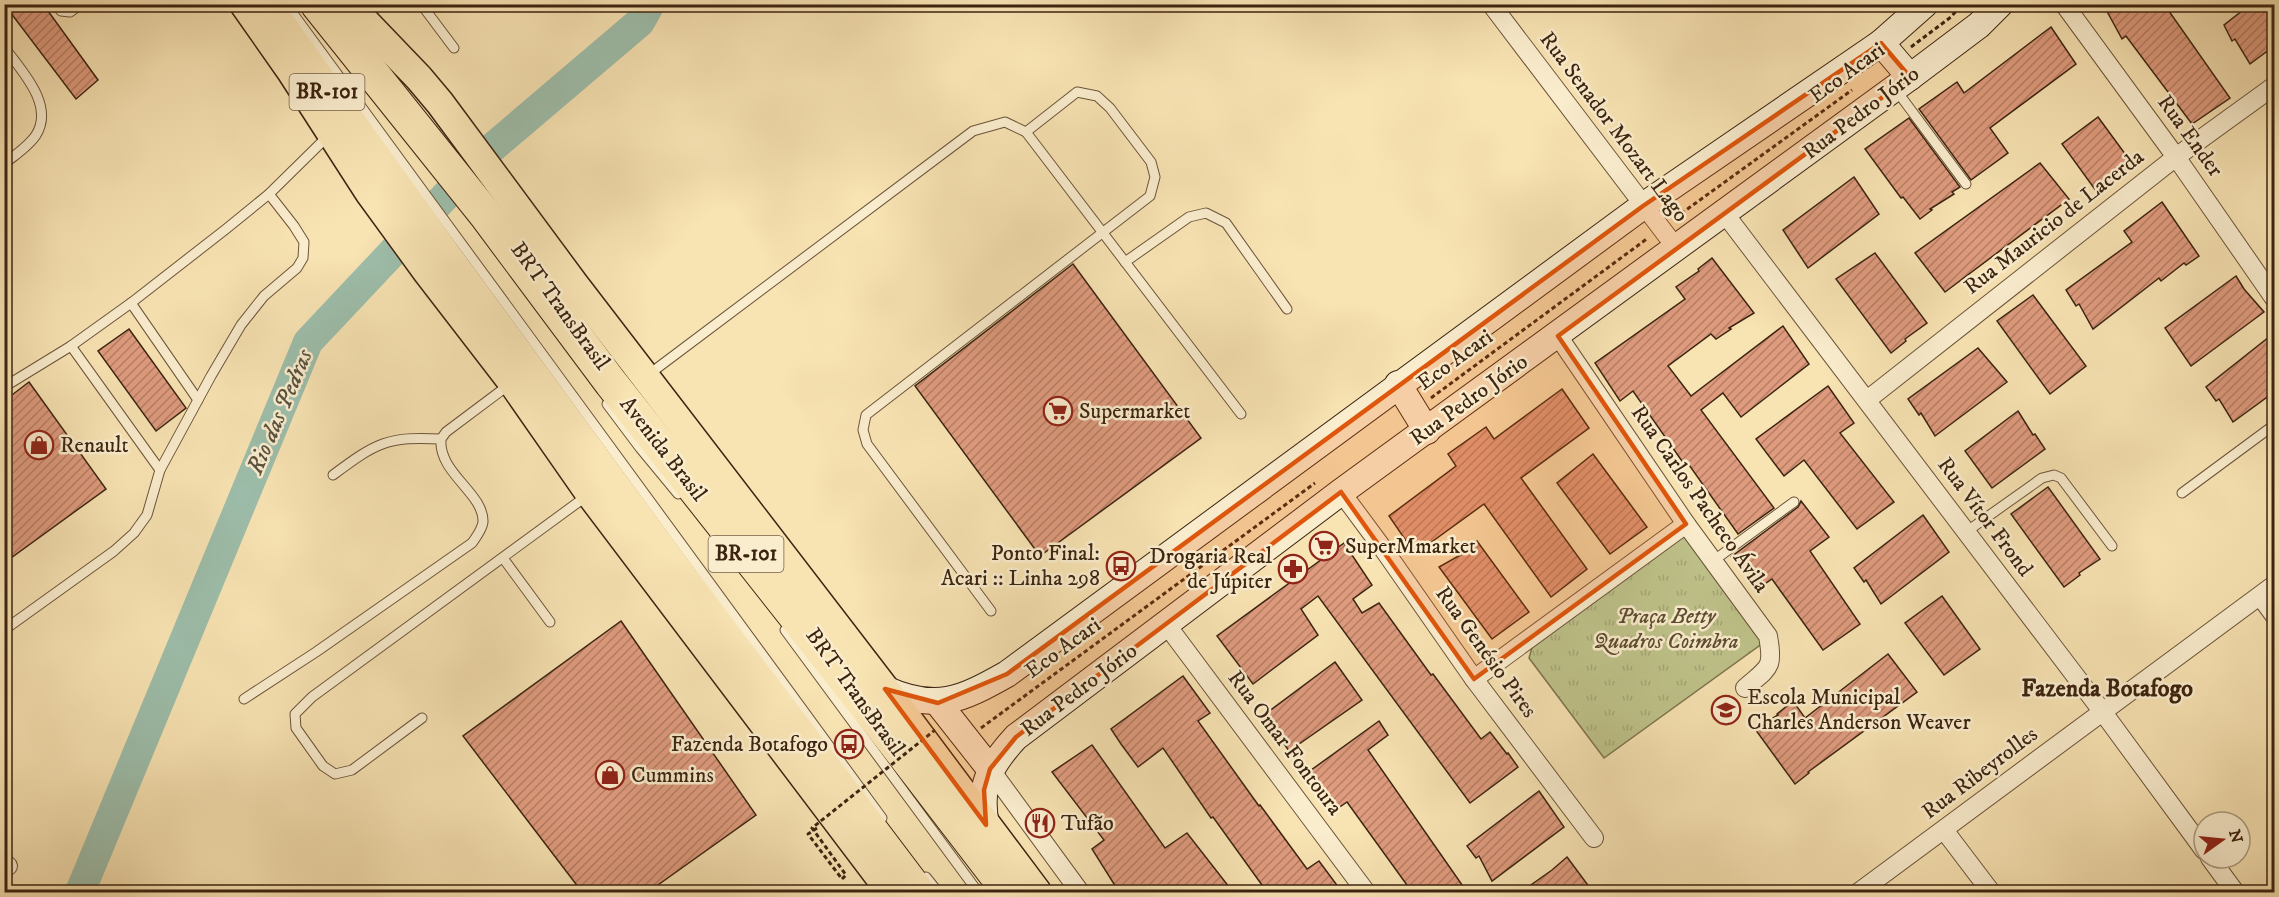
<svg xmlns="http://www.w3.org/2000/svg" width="2279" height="897" viewBox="0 0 2279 897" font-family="'IM FELL DW Pica',serif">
<defs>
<pattern id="park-tufts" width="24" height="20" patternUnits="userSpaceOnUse" patternTransform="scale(1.5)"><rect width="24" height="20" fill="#bfc38b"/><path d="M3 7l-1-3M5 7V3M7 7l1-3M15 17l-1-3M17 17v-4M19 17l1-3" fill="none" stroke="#a5a777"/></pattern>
<pattern id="building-hatch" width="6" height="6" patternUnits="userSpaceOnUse" patternTransform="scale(1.5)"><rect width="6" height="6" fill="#df9b7e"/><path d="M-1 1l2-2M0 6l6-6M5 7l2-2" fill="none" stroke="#b67e66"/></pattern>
</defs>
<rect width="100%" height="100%" fill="#f8e3b3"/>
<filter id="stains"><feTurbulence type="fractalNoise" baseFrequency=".00333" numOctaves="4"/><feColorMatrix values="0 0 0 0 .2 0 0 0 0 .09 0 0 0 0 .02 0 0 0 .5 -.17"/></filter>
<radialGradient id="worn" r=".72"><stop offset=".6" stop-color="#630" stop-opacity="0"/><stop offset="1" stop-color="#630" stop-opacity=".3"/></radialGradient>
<polygon fill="url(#park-tufts)" stroke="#7e744e" stroke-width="1.5" points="1681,533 1692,539 1763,643 1604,758 1529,658 1533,644"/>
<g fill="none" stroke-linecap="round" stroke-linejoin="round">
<polyline stroke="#9dbeab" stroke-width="30" points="80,892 308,342 486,153 640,22 650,4"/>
</g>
<g fill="url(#building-hatch)" stroke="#3c2411" stroke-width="1.5">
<polygon points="4,4 43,4 98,80 76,99"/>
<polygon points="2103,4 2164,4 2230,98 2192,124 2126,36 2122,39"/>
<polygon points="2251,4 2274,4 2274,46 2250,64 2235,39 2232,41 2224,25"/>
<polygon points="2051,27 2076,64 1990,128 2008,153 1971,180 1919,109 1957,82 1964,93"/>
<polygon points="2098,117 2134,166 2111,182 2112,184 2099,195 2062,144"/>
<polygon points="1909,118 1960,187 1952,192 1954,194 1930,209 1932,210 1920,219 1903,197 1901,198 1865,149"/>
<polygon points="2040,163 2069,199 1945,292 1915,253"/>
<polygon points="1854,177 1879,214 1808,268 1783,230"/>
<polygon points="2162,202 2199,256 2186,265 2184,263 2161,281 2159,278 2093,329 2079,304 2076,306 2066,290 2132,242 2124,231"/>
<polygon points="1875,253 1927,323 1905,339 1906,341 1891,353 1836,279"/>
<polygon points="1712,258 1754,313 1729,328 1731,329 1716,339 1711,334 1668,366 1691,396 1783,326 1809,364 1741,417 1723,393 1701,410 1774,508 1738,534 1687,462 1684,464 1633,391 1620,401 1595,363 1685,299 1676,287 1699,271 1698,269"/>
<polygon points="1073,264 1201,438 1040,556 915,386"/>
<polygon points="2236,276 2244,289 2264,312 2191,366 2165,328"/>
<polygon points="2033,295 2086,366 2050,394 1997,321"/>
<polygon points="129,329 186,408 156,431 98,351"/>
<polygon points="2274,333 2274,392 2233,422 2219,399 2216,401 2206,387"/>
<polygon points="1978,348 2007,382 1935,436 1921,413 1919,415 1908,399"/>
<polygon points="29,382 106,489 4,563 4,401"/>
<polygon points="1828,386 1854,423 1840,433 1894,502 1857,529 1804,460 1784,476 1756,439"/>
<polygon points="1562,389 1589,428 1521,478 1587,569 1551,597 1484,504 1415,554 1389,516 1456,466 1448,454 1486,427 1494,439"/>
<polygon points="2018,411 2033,435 2035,434 2045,449 1992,488 1965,451"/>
<polygon points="1593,454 1647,527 1610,554 1557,483"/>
<polygon points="2048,487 2100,559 2079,573 2080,575 2064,587 2011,514"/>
<polygon points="1801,501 1829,537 1810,551 1860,624 1823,650 1772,579 1759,588 1743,565 1740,568 1731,557 1798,507"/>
<polygon points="1923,515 1949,552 1881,604 1866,580 1864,582 1854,568"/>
<polygon points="1477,541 1529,612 1492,639 1439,567 1464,553 1463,551"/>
<polygon points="1344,543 1372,585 1353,599 1362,613 1379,603 1431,675 1433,674 1481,739 1490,732 1507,754 1508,753 1518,767 1470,803 1318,596 1301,609 1318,635 1253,684 1217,636"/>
<polygon points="1942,596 1980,649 1944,675 1905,623"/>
<polygon points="621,621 756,815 648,892 582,892 463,736"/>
<polygon points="1888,654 1917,692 1808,772 1809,773 1795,784 1755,729 1778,715 1777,714 1793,701 1805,718"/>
<polygon points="1335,662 1362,700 1289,751 1264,715"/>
<polygon points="1183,676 1210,713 1198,721 1259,806 1260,805 1307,869 1319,861 1342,892 1267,892 1213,817 1211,818 1163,748 1138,767 1121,744 1111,729"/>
<polygon points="1379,721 1388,735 1368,750 1467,892 1412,892 1347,802 1334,811 1320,786 1316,789 1307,773"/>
<polygon points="1092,745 1165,848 1187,833 1233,892 1119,892 1092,849 1104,840 1052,772"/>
<polygon points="1539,791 1564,827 1492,881 1479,856 1476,858 1467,846"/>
<polygon points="1567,857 1593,892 1521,892 1552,870"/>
</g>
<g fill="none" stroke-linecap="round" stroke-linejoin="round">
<g stroke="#6b543a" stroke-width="11">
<g id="service">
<polyline points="55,4 61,11 70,12 81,4"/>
<polyline points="286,4 882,818"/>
<polyline points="421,4 454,48"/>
<path d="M4,47C21,70 55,105 36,135C29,146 15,155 4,164"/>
<polyline points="1896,90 1966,184"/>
<polyline points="1125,262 1189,217 1206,213 1226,223 1287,309"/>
<polyline points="131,303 198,400"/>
<polyline points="71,346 160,470"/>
<polyline points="648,375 973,131 1005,122 1026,132 1241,414"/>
<polyline points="4,387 71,346 131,303 226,229 269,194 329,135"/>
<polyline points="607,404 640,448 678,494"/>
<path d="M333,475C376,443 387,436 441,439"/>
<polyline points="2182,493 2274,425"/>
<polyline points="1966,532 2042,478 2054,475 2061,478 2112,546"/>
<polyline points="503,558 550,622"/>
<polyline points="1713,561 1794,502"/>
<polyline points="991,611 867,444 863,430 866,415 1150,196 1155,177 1151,162 1110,108 1097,96 1077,92 1026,132"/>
<polyline points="4,630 114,551 134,533 147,515 160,470 211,376 241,325 264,296 297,268 303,258 304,242 294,226 269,194"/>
<polyline points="785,630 978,892"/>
<path d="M244,699L316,652L472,543C476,537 482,530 483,522C484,493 438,473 441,439L446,432L510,384"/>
<polyline points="422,718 352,770 335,774 323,766 296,728 295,714 312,697 588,495"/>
<polyline points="926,877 938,892"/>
</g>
</g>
<g stroke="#6b543a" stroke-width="20">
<g id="minor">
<polyline points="1491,4 1677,249"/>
<polyline points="2064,4 2176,157 2274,298"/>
<polyline points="1725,214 2102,711 2204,850"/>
<path d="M1558,336L1686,524L1768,636C1774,669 1769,667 1745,688"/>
<polyline points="1867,400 2176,157 2274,86"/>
<polyline points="1341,492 1384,550 1474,679 1594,838"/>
<polyline points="2260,596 2274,615"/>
<polyline points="1166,624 1366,892"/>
<polyline points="1474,679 1686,524"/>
<polyline points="990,769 1080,892"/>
<polyline points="1944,830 1991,892"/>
<polyline points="2210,858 2235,892"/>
<polyline points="4,863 8,866"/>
<polyline points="1859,892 2274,585"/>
</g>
</g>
<g stroke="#3c2411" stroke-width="28">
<g id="secondary">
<polyline points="1881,43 1910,77"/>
<polyline points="1398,384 1427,431"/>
<path d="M885,689C936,712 961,700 1007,674L1643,206L1881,43L1925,4"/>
<polyline points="938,703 990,769"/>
<path d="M986,825C978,786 990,765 1016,737L1341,492L1910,77L1979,25L2000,4"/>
</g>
</g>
<g stroke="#3c2411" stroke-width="31">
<g id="primary">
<polyline points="244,4 291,71 369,192 428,273 512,382 590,494 891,892"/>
<polyline points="348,4 419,78 440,103 574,284 885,689 1037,892"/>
</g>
</g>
<g stroke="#3c2411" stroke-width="35">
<g id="motorway">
<polyline points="264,4 449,262 677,573 918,892"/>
<polyline points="317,4 485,214 611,383 877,720 1009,892"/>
</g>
</g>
<g stroke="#3c2411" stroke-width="3" stroke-dasharray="4.5 3" stroke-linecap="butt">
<polyline points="1911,47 1951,17 1962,4"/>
<polyline points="1675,218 1852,90"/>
<polyline points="1431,398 1648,238"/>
<polyline points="981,728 1315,483"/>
<polyline points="817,828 808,834 842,879"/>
</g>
<use href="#service" stroke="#faedce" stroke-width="9"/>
<use href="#minor" stroke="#faedce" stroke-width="18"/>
<use href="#secondary" stroke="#faedce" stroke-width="26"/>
<use href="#primary" stroke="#f8e3b3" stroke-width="28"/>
<use href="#motorway" stroke="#f8e3b3" stroke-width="33"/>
<polyline stroke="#3c2411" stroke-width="3" stroke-dasharray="4.5 3" stroke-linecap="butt" points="842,879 846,875 812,828 935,730"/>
</g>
<path fill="#df560c" fill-opacity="0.2" stroke="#df560c" stroke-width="4.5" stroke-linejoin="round" d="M1881,43L1910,77L1558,336L1686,524L1474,679L1341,492L1016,737L990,769L984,790L986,825L885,689L938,703L1007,674L1643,206Z"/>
<defs>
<g id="supermarket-ring" transform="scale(1.5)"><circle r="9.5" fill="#faedce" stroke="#8f2418" stroke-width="1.5"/><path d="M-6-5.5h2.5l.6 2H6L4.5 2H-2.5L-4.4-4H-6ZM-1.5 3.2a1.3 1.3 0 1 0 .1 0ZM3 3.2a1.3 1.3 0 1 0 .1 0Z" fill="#8f2418"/></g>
<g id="shop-ring" transform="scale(1.5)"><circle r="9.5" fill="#faedce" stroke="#8f2418" stroke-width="1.5"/><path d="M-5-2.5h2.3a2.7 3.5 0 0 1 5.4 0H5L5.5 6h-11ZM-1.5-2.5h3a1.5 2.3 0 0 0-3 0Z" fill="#8f2418"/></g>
<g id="bus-ring" transform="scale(1.5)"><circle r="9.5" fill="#faedce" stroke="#8f2418" stroke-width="1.5"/><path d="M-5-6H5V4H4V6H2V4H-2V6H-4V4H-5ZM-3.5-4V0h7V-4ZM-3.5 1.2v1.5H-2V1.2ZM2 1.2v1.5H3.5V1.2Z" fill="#8f2418"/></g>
<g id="pharmacy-ring" transform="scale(1.5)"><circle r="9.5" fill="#faedce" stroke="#8f2418" stroke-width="1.5"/><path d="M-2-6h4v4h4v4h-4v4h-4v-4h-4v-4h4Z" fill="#8f2418"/></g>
<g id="school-ring" transform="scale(1.5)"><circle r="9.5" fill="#faedce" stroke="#8f2418" stroke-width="1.5"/><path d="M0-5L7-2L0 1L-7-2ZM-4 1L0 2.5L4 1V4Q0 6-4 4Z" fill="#8f2418"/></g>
<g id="restaurant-ring" transform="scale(1.5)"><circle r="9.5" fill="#faedce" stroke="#8f2418" stroke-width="1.5"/><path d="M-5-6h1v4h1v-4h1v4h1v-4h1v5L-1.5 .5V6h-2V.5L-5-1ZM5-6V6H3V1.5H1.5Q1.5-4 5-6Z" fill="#8f2418"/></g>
</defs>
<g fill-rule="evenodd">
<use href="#supermarket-ring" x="1058" y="411"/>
<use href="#shop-ring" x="39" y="445"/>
<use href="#supermarket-ring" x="1324" y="546"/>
<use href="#bus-ring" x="1121" y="566"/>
<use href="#pharmacy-ring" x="1293" y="569"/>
<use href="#school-ring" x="1726" y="710"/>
<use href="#bus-ring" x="849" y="744"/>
<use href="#shop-ring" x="610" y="775"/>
<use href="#restaurant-ring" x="1040" y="823"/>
</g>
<g text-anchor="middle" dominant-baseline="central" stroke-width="5" stroke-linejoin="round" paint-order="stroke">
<g fill="#faedce" stroke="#75604a" stroke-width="1.5">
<rect x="289.5" y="74" width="75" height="36" rx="4.5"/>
<rect x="708.5" y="536" width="75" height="36" rx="4.5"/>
</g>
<g font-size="21" font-weight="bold" fill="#3c2411">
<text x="327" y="92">BR-101</text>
<text x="746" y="554">BR-101</text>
</g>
<g font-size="22" fill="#3c2411" stroke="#faedce">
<text transform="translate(1847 73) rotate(-36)">Eco Acari</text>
<text transform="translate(1861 113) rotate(-37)">Rua Pedro Jório</text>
<text transform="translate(1614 127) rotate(53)">Rua Senador Mozart Lago</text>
<text transform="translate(2190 136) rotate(54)">Rua Ender</text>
<text transform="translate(2054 222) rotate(-38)">Rua Mauricio de Lacerda</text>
<text transform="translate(560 306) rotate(54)">BRT TransBrasil</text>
<text transform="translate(1455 360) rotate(-36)">Eco Acari</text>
<text transform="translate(1469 400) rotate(-36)">Rua Pedro Jório</text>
<text transform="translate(663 449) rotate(52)">Avenida Brasil</text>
<text transform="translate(1700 499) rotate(55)">Rua Carlos Pacheco Ávila</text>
<text transform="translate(1985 517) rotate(53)">Rua Vítor Frond</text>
<text transform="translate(1063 648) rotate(-36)">Eco Acari</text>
<text transform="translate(1486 652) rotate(54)">Rua Genésio Pires</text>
<text transform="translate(1079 690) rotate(-37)">Rua Pedro Jório</text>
<text transform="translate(855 692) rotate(54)">BRT TransBrasil</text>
<text transform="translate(1285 743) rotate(53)">Rua Omar Fontoura</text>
<text transform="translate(1980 773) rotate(-37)">Rua Ribeyrolles</text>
</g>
<g font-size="22" fill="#3c2411" stroke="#faedce" text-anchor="start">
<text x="1079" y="411">Supermarket</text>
<text x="60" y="445">Renault</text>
<text x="1345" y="546">SuperMmarket</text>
<text x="1100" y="553" text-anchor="end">Ponto Final:<tspan x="1100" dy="25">Acari :: Linha 298</tspan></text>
<text x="1272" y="556" text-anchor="end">Drogaria Real<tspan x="1272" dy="25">de Júpiter</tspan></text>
<text x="1747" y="697">Escola Municipal<tspan x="1747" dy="25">Charles Anderson Weaver</tspan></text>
<text x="828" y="744" text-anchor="end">Fazenda Botafogo</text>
<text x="631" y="775">Cummins</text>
<text x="1061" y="823">Tufão</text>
</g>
<g font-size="22" font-style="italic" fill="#5d4c30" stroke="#faedce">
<text x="1666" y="616">Praça Betty<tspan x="1666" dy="25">Quadros Coimbra</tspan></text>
</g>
<g font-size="24" font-style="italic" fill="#59523f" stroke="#faedce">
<text transform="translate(280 412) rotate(-67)">Rio das Pedras</text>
</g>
<g font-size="24" font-weight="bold" fill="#3c2411" stroke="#faedce">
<text x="2107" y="689">Fazenda Botafogo</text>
</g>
</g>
<rect width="2279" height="897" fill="none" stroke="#f8e3b3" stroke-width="24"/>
<rect x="6" y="6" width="2267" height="885" fill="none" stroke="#3c2411" stroke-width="3"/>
<rect x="12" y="12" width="2255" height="873" fill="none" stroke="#3c2411" stroke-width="1.5"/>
<g transform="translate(2222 840) rotate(75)"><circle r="28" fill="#faedce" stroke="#ae9d82" stroke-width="1.5"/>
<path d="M0-4.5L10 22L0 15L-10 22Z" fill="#8f2418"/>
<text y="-9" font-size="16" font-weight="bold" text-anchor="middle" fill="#3c2411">N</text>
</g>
<rect width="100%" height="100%" filter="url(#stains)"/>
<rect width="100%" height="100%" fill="url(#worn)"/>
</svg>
